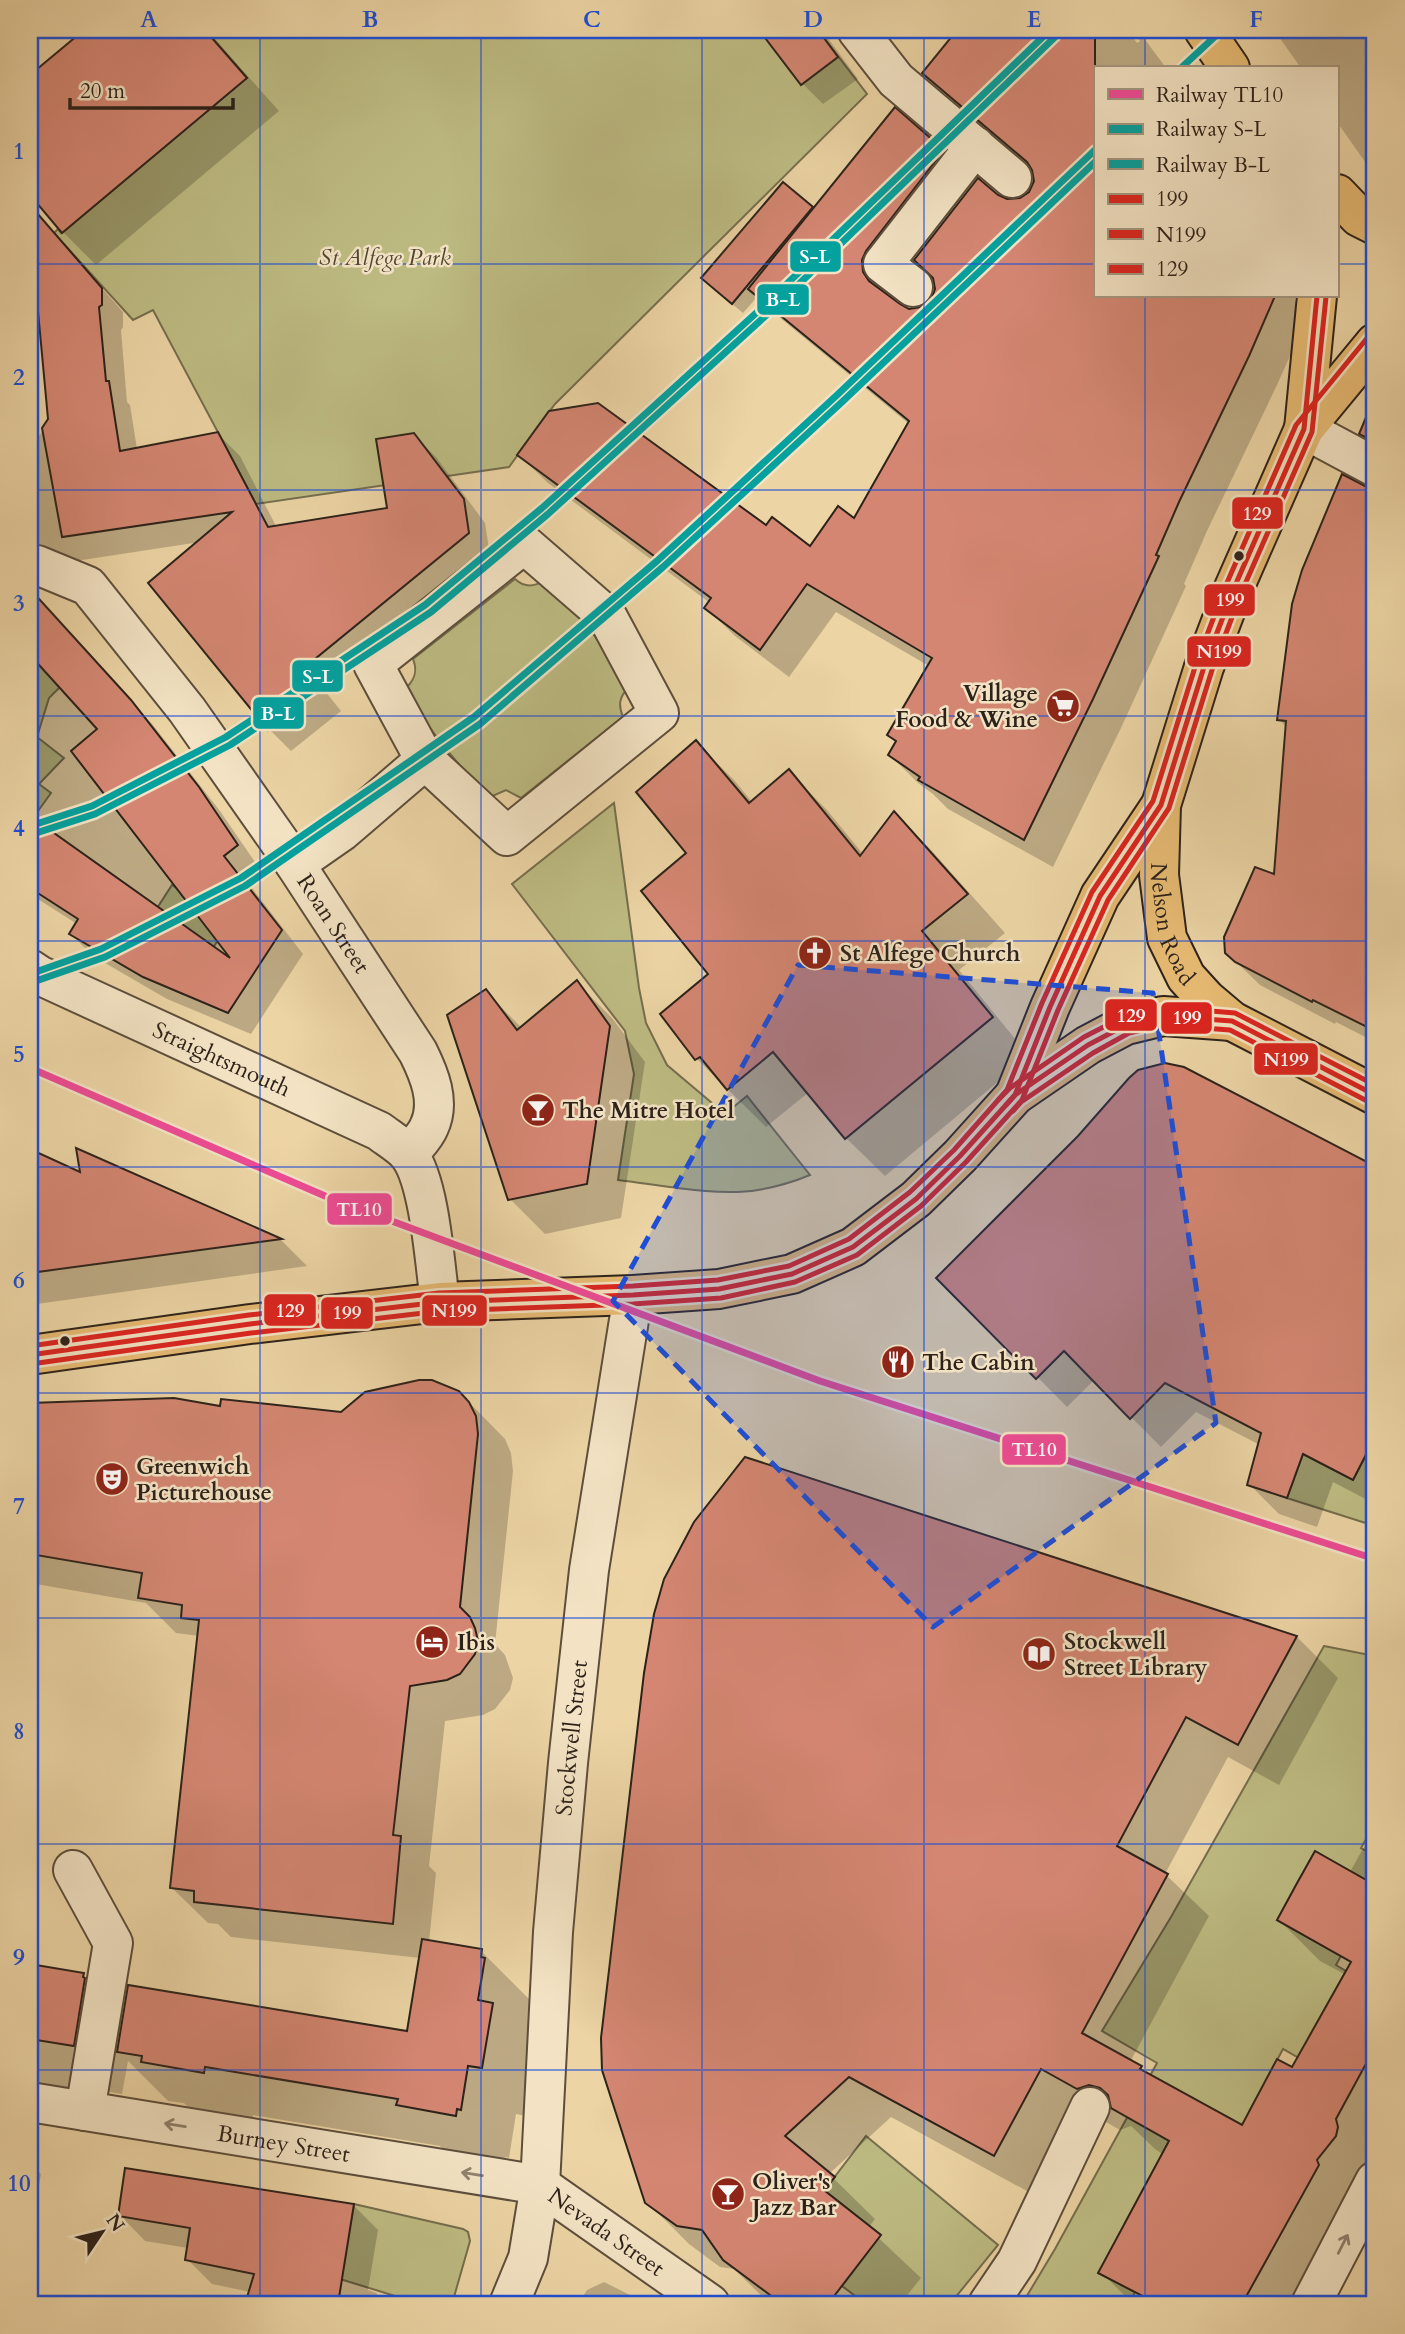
<svg xmlns="http://www.w3.org/2000/svg" width="1405" height="2334" viewBox="0 0 1405 2334" font-family="Cardo,serif">
<rect width="100%" height="100%" fill="#ecd4a4"/>
<filter id="stains"><feTurbulence type="fractalNoise" baseFrequency=".00286" numOctaves="4"/><feColorMatrix values="0 0 0 0 .2 0 0 0 0 .09 0 0 0 0 .02 0 0 0 .5 -.17"/></filter>
<radialGradient id="worn" r=".72"><stop offset=".6" stop-color="#630" stop-opacity="0"/><stop offset="1" stop-color="#630" stop-opacity=".3"/></radialGradient>
<g fill="#bdbb82" stroke="#756e4e" stroke-width="2">
<polygon points="205,30 818,30 867,94 555,404 509,467 256,504 153,310 133,320 54,233 58,229 61,233 247,78"/>
<path d="M515,579C525,588 534,587 545,580C578,613 606,646 629,687C619,697 618,705 623,717L521,798L506,790L490,797C456,764 428,730 405,689C415,680 418,671 413,659Z"/>
<polygon points="30,655 60,687 49,698 37,737 64,758 39,784 51,793 33,818 30,816"/>
<path d="M614,803L639,988L646,1023L667,1065L725,1114L747,1096L810,1175C793,1182 776,1187 758,1190C718,1197 660,1185 618,1180L634,1074L625,1031L512,884Z"/>
<polygon points="172,885 181,891 220,937 183,994 121,964"/>
<polygon points="1372,1444 1375,1445 1375,1526 1287,1498 1303,1454 1353,1480"/>
<polygon points="1324,1646 1375,1656 1375,1823 1361,1848 1375,1856 1375,1885 1315,1851 1277,1920 1341,1956 1336,1965 1346,1971 1308,2039 1311,2065 1283,2049 1249,2112 1257,2133 1192,2098 1125,2223 1189,2259 1107,2277 1135,2292 1129,2304 1022,2304 1055,2249 1157,2063 1102,2031 1171,1917"/>
<polygon points="866,2136 998,2245 950,2304 866,2304 842,2286 880,2235 817,2200"/>
<polygon points="354,2204 463,2229 468,2232 470,2241 452,2304 421,2304 340,2279"/>
</g>
<g fill="#0003">
<polygon points="86,30 207,30 279,111 96,265 63,232 30,193 30,77"/>
<polygon points="762,30 822,30 858,79 823,104 802,83"/>
<polygon points="960,30 1128,30 1137,43 1140,41 1132,30 1138,30 1166,68 1095,68 1095,296 1294,296 1299,313 1298,338 1277,385 1207,531 1184,584 1186,586 1121,728 1053,867 948,809 933,794 918,783 890,755 897,743 889,735 929,666 836,612 789,677 735,636 706,608 710,603 548,483 519,455 767,527 810,548 855,521 909,424 779,317 758,296 743,313 713,288 783,185 813,211 943,151 972,179 894,279 889,290 890,299 909,310 921,309 932,301 997,196 1007,201 1021,200 1031,193 1035,181 1034,170 953,102 924,73"/>
<polygon points="1274,30 1375,30 1375,176 1337,122 1337,68 1301,68"/>
<polygon points="30,207 123,312 123,327 121,330 127,402 130,405 137,449 218,434 240,456 277,528 389,509 414,435 436,457 485,523 490,555 325,691 341,711 291,751 269,729 151,583 200,542 30,568 30,449 50,420"/>
<polygon points="1375,415 1375,447 1363,434"/>
<polygon points="1364,488 1375,491 1375,1042 1336,1022 1335,1024 1260,985 1226,952 1276,876 1287,728 1279,719"/>
<polygon points="30,589 153,725 220,811 259,868 245,879 303,954 251,1034 167,999 93,956 71,934 77,924 30,894"/>
<polygon points="696,742 734,780 752,802 789,772 827,810 863,854 895,813 932,851 1005,933 959,970 1029,1056 885,1176 846,1138 809,1092 766,1127 697,1059 662,1014 710,975 688,854"/>
<polygon points="577,983 612,1018 645,1062 621,1218 545,1234 510,1199 486,992 522,1028"/>
<polygon points="1184,1069 1375,1167 1375,1504 1333,1482 1317,1527 1279,1514 1249,1484 1260,1445 1196,1412 1161,1447 1094,1380 1067,1407 939,1278"/>
<polygon points="78,1150 281,1240 307,1266 30,1305 30,1151 83,1175"/>
<polygon points="459,1392 505,1439 511,1453 513,1471 495,1644 505,1655 513,1678 510,1690 495,1709 483,1715 445,1721 429,1866 436,1873 429,1942 481,1951 530,2000 529,2005 533,2008 528,2040 541,2053 531,2117 516,2114 509,2158 505,2157 504,2164 447,2154 440,2146 253,2115 253,2121 192,2111 184,2103 168,2101 128,2061 122,2094 98,2090 97,2096 38,2086 30,2078 30,1966 83,1975 125,2017 408,2033 420,1958 231,1937 218,1924 208,1923 172,1888 199,1636 176,1633 146,1603 30,1583 30,1405 173,1400 222,1408 341,1414"/>
<polygon points="746,1459 1297,1637 1338,1678 1279,1785 1228,1757 1165,1874 1209,1916 1130,2062 1141,2068 1149,2076 1242,2127 1293,2070 1346,1975 1320,1961 1279,1920 1350,1872 1375,1827 1375,2180 1307,2304 1133,2304 1101,2272 1164,2155 1155,2149 1131,2126 1120,2130 1083,2109 1036,2196 891,2117 829,2174 875,2219 868,2228 921,2278 900,2304 770,2304 734,2269 720,2267 689,2244 647,2202"/>
<polygon points="30,2163 41,2174 30,2236"/>
<polygon points="353,2205 378,2230 368,2290 376,2293 387,2304 247,2304 250,2292 212,2284 187,2259 188,2248 145,2241 120,2215"/>
<polygon points="604,2282 648,2304 578,2304 587,2290"/>
</g>
<g fill="#d48672" stroke="#2d221a" stroke-width="2">
<polygon points="84,30 205,30 247,78 62,233 30,195 30,75"/>
<polygon points="759,30 818,30 838,57 801,85"/>
<polygon points="957,30 1095,30 1095,296 1275,296 1249,356 1179,502 1156,555 1159,556 1093,699 1024,840 918,780 920,777 888,755 896,741 887,735 932,658 807,584 760,650 704,608 711,598 517,455 549,411 598,403 766,525 772,517 810,546 838,506 854,518 909,421 748,289 895,107 944,150 866,251 862,260 863,272 869,281 900,304 909,309 921,307 931,300 935,289 933,278 914,260 978,178 998,195 1007,199 1020,198 1029,192 1034,181 1032,170 1027,162 922,73"/>
<polygon points="783,182 813,207 732,304 701,278"/>
<polygon points="30,205 102,288 102,305 99,307 106,381 109,381 120,451 218,432 268,527 387,508 376,439 414,433 464,499 469,533 304,668 320,688 268,730 148,583 232,512 62,537 42,428 48,419 30,225"/>
<polygon points="1374,398 1375,398 1375,442 1359,434"/>
<polygon points="1342,474 1365,486 1375,489 1375,1031 1313,1000 1312,1002 1235,962 1225,953 1224,937 1255,867 1274,874 1286,721 1277,720 1292,604 1302,570"/>
<polygon points="30,589 131,700 199,787 238,845 224,856 282,930 228,1013 143,977 69,934 78,919 30,888 30,816 230,958 71,751 97,729 30,655"/>
<polygon points="696,740 749,803 789,769 860,856 894,811 968,894 922,931 993,1017 845,1139 773,1052 727,1090 700,1057 695,1060 660,1014 708,974 641,891 686,853 636,792"/>
<polygon points="577,980 610,1026 587,1184 508,1200 447,1015 486,989 517,1030"/>
<polygon points="1165,1063 1184,1067 1375,1166 1375,1437 1353,1480 1303,1454 1287,1498 1247,1485 1261,1433 1165,1383 1130,1419 1064,1351 1036,1379 936,1278 1078,1136 1129,1078 1138,1070"/>
<polygon points="76,1148 282,1239 30,1273 30,1149 80,1172"/>
<polygon points="419,1380 432,1380 459,1391 469,1402 476,1416 478,1434 460,1607 470,1617 475,1628 478,1641 475,1654 460,1674 447,1680 410,1686 393,1835 401,1836 393,1924 194,1902 194,1891 170,1888 199,1620 181,1618 182,1605 138,1598 142,1573 30,1554 30,1403 174,1398 220,1406 221,1399 341,1412 365,1392"/>
<polygon points="745,1457 1297,1636 1238,1745 1186,1717 1117,1846 1168,1874 1082,2033 1142,2066 1140,2069 1242,2125 1277,2059 1292,2067 1351,1962 1277,1920 1296,1885 1315,1851 1375,1885 1375,2057 1368,2060 1336,2119 1338,2127 1336,2136 1317,2160 1319,2165 1242,2304 1158,2304 1098,2273 1169,2141 1111,2108 1108,2095 1100,2088 1089,2085 1077,2089 1041,2069 994,2156 849,2077 785,2136 835,2177 824,2190 881,2235 828,2304 782,2304 723,2260 702,2230 677,2226 645,2203 602,2070 601,2038 644,1673 654,1614 664,1579 694,1522"/>
<polygon points="422,1939 482,1949 481,1957 485,1958 478,2000 493,2003 482,2068 468,2066 461,2110 457,2109 456,2116 396,2105 398,2099 205,2067 204,2073 141,2062 142,2056 117,2052 128,1985 407,2031"/>
<polygon points="30,1964 84,1973 83,1977 85,1978 74,2046 30,2039"/>
<polygon points="125,2168 354,2204 338,2304 245,2304 254,2274 185,2260 190,2228 118,2216"/>
</g>
<g fill="none" stroke-linecap="round" stroke-linejoin="round">
<g stroke="#5d4e3c" stroke-width="42">
<g id="minor">
<polyline points="857,30 896,80 1012,178"/>
<polyline points="913,287 883,264 975,146"/>
<polyline points="1304,429 1375,467"/>
<path id="s1" d="M30,566L37,565L88,586L187,710L295,864L418,1052C429,1074 441,1102 429,1127C425,1137 415,1146 409,1154"/>
<polyline points="295,864 341,832 425,760 507,836 659,713 607,616 524,544 373,664 425,760"/>
<path id="s2" d="M30,969L39,975L379,1131C388,1138 402,1146 409,1155C430,1183 435,1266 440,1302"/>
<polyline points="73,1870 113,1943 85,2111"/>
<path id="s3" d="M30,2102L540,2185L710,2304"/>
<path id="s4" d="M509,2304L528,2258L540,2185L553,1932L568,1763L589,1570L633,1295"/>
<polyline points="988,2304 1017,2261 1090,2107"/>
<polyline points="1311,2304 1375,2181"/>
</g>
</g>
<g stroke="#2d221a" stroke-width="42">
<g id="major">
<polyline points="1204,30 1230,68"/>
<polyline points="1337,194 1359,217 1375,225"/>
<path id="s5" d="M1375,343L1304,429L1234,588L1204,667L1161,805L1159,875L1167,938L1186,977L1206,999L1232,1021L1375,1095"/>
<polyline points="1304,429 1317,296"/>
<polyline points="1015,1095 1050,1007 1100,896 1161,805"/>
<polyline points="30,1355 250,1324 440,1302 633,1295 719,1289 792,1274 853,1247 916,1199 960,1156 1015,1095 1088,1045 1126,1025 1163,1016 1232,1021"/>
</g>
</g>
<use href="#minor" stroke="#f3e3c4" stroke-width="38"/>
<use href="#major" stroke="#e6ba72" stroke-width="38"/>
<g stroke="#f3e3c4" stroke-width="10">
<g id="bus-1">
<polyline points="1006,1105 1015,1095 1088,1045 1126,1025 1163,1016 1232,1021 1375,1095"/>
<polyline points="30,1355 250,1324 440,1302 633,1295 719,1289 792,1274 853,1247 916,1199 960,1156 1015,1095 1050,1007 1100,896 1161,805 1204,667 1234,588 1304,429 1317,296"/>
</g>
</g>
<g stroke="#f3e3c4" stroke-width="10">
<g id="bus-2">
<polyline points="1013,1111 1021,1102 1093,1053 1129,1033 1164,1025 1230,1030 1371,1103"/>
<polyline points="31,1364 251,1333 441,1311 633,1304 721,1298 795,1282 857,1255 921,1206 966,1162 1022,1100 1058,1010 1108,900 1169,808 1212,670 1242,591 1312,432 1326,297"/>
</g>
</g>
<g stroke="#f3e3c4" stroke-width="10">
<g id="bus-3">
<polyline points="999,1099 1010,1088 1084,1037 1123,1017 1163,1007 1235,1013 1375,1085"/>
<polyline points="30,1346 249,1315 439,1293 633,1286 718,1280 789,1266 849,1239 910,1192 954,1150 1007,1090 1042,1003 1092,892 1153,801 1196,664 1226,585 1296,425 1368,337"/>
</g>
</g>
<use href="#bus-1" stroke="#dc241f" stroke-width="5"/>
<use href="#bus-2" stroke="#dc241f" stroke-width="5"/>
<use href="#bus-3" stroke="#dc241f" stroke-width="5"/>
<g stroke="#f3e3c4" stroke-width="12">
<polyline id="rail-1" points="30,1068 325,1196 820,1381 1375,1559"/>
</g>
<g stroke="#f3e3c4" stroke-width="12">
<g id="rail-2">
<polyline points="1181,68 1222,30"/>
<polyline points="30,826 92,806 226,737 425,605 542,508 766,304 1050,30"/>
<polyline points="30,974 101,949 241,878 474,717 657,561 836,396 1095,150"/>
</g>
</g>
<g stroke="#f3e3c4" stroke-width="12">
<g id="rail-3">
<polyline points="33,834 95,814 230,745 431,612 548,514 772,310 1056,36"/>
<polyline points="33,982 105,957 245,886 480,724 663,567 842,402 1095,162"/>
</g>
</g>
<use href="#rail-1" stroke="#ee4b95" stroke-width="7"/>
<use href="#rail-2" stroke="#04a19e" stroke-width="7"/>
<use href="#rail-3" stroke="#04a19e" stroke-width="7"/>
</g>
<defs><path id="oneway-shaft" d="M-6 0H5M1.5-3L5.5 0L1.5 3" fill="none" stroke-width="1.6" stroke-linecap="round" stroke-linejoin="round" transform="scale(1.75)"/></defs>
<g stroke="#90826f">
<use href="#oneway-shaft" transform="translate(175 2125) rotate(-171)"/>
<use href="#oneway-shaft" transform="translate(472 2174) rotate(-171)"/>
<use href="#oneway-shaft" transform="translate(1343 2244) rotate(-63)"/>
</g>
<path fill="#1d4ed8" fill-opacity="0.2" stroke="#1d4ed8" stroke-width="5" stroke-dasharray="14 9" stroke-linejoin="round" d="M798,965L1153,993L1216,1423L933,1627L613,1301Z"/>
<path fill="none" stroke="#1d4ed8" stroke-width="2" stroke-opacity="0.55" d="M260,30V2304M481,30V2304M702,30V2304M924,30V2304M1145,30V68M30,264H1095M1337,264H1375M1145,296V2304M30,490H1375M30,716H1375M30,941H1375M30,1167H1375M30,1393H1375M30,1618H1375M30,1844H1375M30,2070H1375"/>
<defs>
<g id="supermarket-disc" transform="scale(1.75)"><circle r="9.5" fill="#8f2418" stroke="#f3e3c4"/><path d="M-6-5.5h2.5l.6 2H6L4.5 2H-2.5L-4.4-4H-6ZM-1.5 3.2a1.3 1.3 0 1 0 .1 0ZM3 3.2a1.3 1.3 0 1 0 .1 0Z" fill="#fff"/></g>
<g id="church-disc" transform="scale(1.75)"><circle r="9.5" fill="#8f2418" stroke="#f3e3c4"/><path d="M-1.2-6h2.4v3.5h3.3v2.4h-3.3V6h-2.4V-.1h-3.3v-2.4h3.3Z" fill="#fff"/></g>
<g id="bar-disc" transform="scale(1.75)"><circle r="9.5" fill="#8f2418" stroke="#f3e3c4"/><path d="M-6-5H6L.8 .8V4.5H3.5V6h-7V4.5H-.8V.8Z" fill="#fff"/></g>
<g id="restaurant-disc" transform="scale(1.75)"><circle r="9.5" fill="#8f2418" stroke="#f3e3c4"/><path d="M-5-6h1v4h1v-4h1v4h1v-4h1v5L-1.5 .5V6h-2V.5L-5-1ZM5-6V6H3V1.5H1.5Q1.5-4 5-6Z" fill="#fff"/></g>
<g id="theatre-disc" transform="scale(1.75)"><circle r="9.5" fill="#8f2418" stroke="#f3e3c4"/><path d="M-5-5.5Q0-4 5-5.5V0Q5 5 0 6Q-5 5-5 0ZM-3.3-2.5H-1v1.5H-3.3ZM1-2.5H3.3v1.5H1ZM-2.8 1Q0 5.5 2.8 1Z" fill="#fff"/></g>
<g id="hotel-disc" transform="scale(1.75)"><circle r="9.5" fill="#8f2418" stroke="#f3e3c4"/><path d="M-6-4.5h1.5V1H6V5H4.5V3h-9V5H-6ZM-4 0a1.8 1.8 0 1 1 3.6 0ZM.5 0V-2.5h3Q6-2.5 6 0Z" fill="#fff"/></g>
<g id="library-disc" transform="scale(1.75)"><circle r="9.5" fill="#8f2418" stroke="#f3e3c4"/><path d="M-6-4Q-3-5.5-.7-3.5V5Q-3 3-6 4ZM6-4Q3-5.5 .7-3.5V5Q3 3 6 4Z" fill="#fff"/></g>
</defs>
<g fill-rule="evenodd">
<use href="#supermarket-disc" x="1063" y="706"/>
<use href="#church-disc" x="815" y="953"/>
<use href="#bar-disc" x="538" y="1110"/>
<use href="#restaurant-disc" x="898" y="1362"/>
<use href="#theatre-disc" x="112" y="1479"/>
<use href="#hotel-disc" x="432" y="1642"/>
<use href="#library-disc" x="1039" y="1654"/>
<use href="#bar-disc" x="728" y="2194"/>
</g>
<g fill="#2d221a" stroke="#f3e3c4" stroke-width="2.5">
<circle cx="1239" cy="556" r="6"/>
<circle cx="65" cy="1341" r="6"/>
</g>
<g text-anchor="middle" dominant-baseline="central" stroke-width="5" stroke-linejoin="round" paint-order="stroke">
<g font-size="23" font-style="italic" fill="#514834" stroke="#f3e3c4">
<text x="385" y="257">St Alfege Park</text>
</g>
<g font-size="23" font-weight="bold" fill="#2d221a" stroke="#f3e3c4" text-anchor="start">
<text x="1038" y="693" text-anchor="end">Village<tspan x="1038" dy="26">Food &amp; Wine</tspan></text>
<text x="840" y="953">St Alfege Church</text>
<text x="562" y="1110">The Mitre Hotel</text>
<text x="922" y="1362">The Cabin</text>
<text x="136" y="1466">Greenwich<tspan x="136" dy="26">Picturehouse</tspan></text>
<text x="1064" y="1641">Stockwell<tspan x="1064" dy="26">Street Library</tspan></text>
<text x="457" y="1642">Ibis</text>
<text x="752" y="2181">Oliver's<tspan x="752" dy="26">Jazz Bar</tspan></text>
</g>
<g font-size="23" fill="#2d221a" stroke="#f3e3c4">
<text stroke="none"><textPath href="#s5" startOffset="635">Nelson Road</textPath></text>
<text stroke="none"><textPath href="#s1" startOffset="480">Roan Street</textPath></text>
<text stroke="none"><textPath href="#s2" startOffset="212">Straightsmouth</textPath></text>
<text stroke="none"><textPath href="#s4" startOffset="572">Stockwell Street</textPath></text>
<text stroke="none"><textPath href="#s3" startOffset="257">Burney Street</textPath></text>
<text stroke="none"><textPath href="#s3" startOffset="598">Nevada Street</textPath></text>
</g>
</g>
<g stroke="#f3e3c4" stroke-width="2.5">
<rect x="789" y="240" width="53" height="33" rx="7" fill="#04a19e"/>
<rect x="756" y="283" width="54" height="33" rx="7" fill="#04a19e"/>
<rect x="1231" y="496" width="53" height="34" rx="7" fill="#dc241f"/>
<rect x="1203" y="583" width="53" height="34" rx="7" fill="#dc241f"/>
<rect x="1186" y="635" width="66" height="33" rx="7" fill="#dc241f"/>
<rect x="291" y="659" width="53" height="34" rx="7" fill="#04a19e"/>
<rect x="252" y="696" width="53" height="34" rx="7" fill="#04a19e"/>
<rect x="1104" y="998" width="54" height="34" rx="7" fill="#dc241f"/>
<rect x="1160" y="1001" width="53" height="34" rx="7" fill="#dc241f"/>
<rect x="1253" y="1042" width="66" height="34" rx="7" fill="#dc241f"/>
<rect x="326" y="1192" width="67" height="34" rx="7" fill="#ee4b95"/>
<rect x="263" y="1293" width="54" height="34" rx="7" fill="#dc241f"/>
<rect x="421" y="1294" width="67" height="33" rx="7" fill="#dc241f"/>
<rect x="320" y="1296" width="54" height="34" rx="7" fill="#dc241f"/>
<rect x="1001" y="1433" width="66" height="33" rx="7" fill="#ee4b95"/>
</g>
<g font-size="19" text-anchor="middle" font-weight="bold" fill="#fff">
<text x="815" y="263">S-L</text>
<text x="783" y="306">B-L</text>
<text x="1257" y="520">129</text>
<text x="1230" y="606">199</text>
<text x="1219" y="658">N199</text>
<text x="318" y="683">S-L</text>
<text x="278" y="720">B-L</text>
<text x="1131" y="1022">129</text>
<text x="1187" y="1024">199</text>
<text x="1286" y="1066">N199</text>
<text x="359" y="1216">TL10</text>
<text x="290" y="1317">129</text>
<text x="454" y="1317">N199</text>
<text x="347" y="1319">199</text>
<text x="1034" y="1456">TL10</text>
</g>
<rect width="1405" height="2334" fill="none" stroke="#ecd4a4" stroke-width="77"/>
<rect x="1094" y="66" width="245" height="231" fill="#f3e3c4" stroke="#a49680" stroke-width="2"/>
<rect x="1108" y="89" width="35" height="10" fill="#ee4b95" stroke="#a49680" stroke-width="2"/>
<text x="1156" y="102" font-size="21" fill="#2d221a">Railway TL10</text>
<rect x="1108" y="124" width="35" height="10" fill="#04a19e" stroke="#a49680" stroke-width="2"/>
<text x="1156" y="136" font-size="21" fill="#2d221a">Railway S-L</text>
<rect x="1108" y="159" width="35" height="10" fill="#04a19e" stroke="#a49680" stroke-width="2"/>
<text x="1156" y="172" font-size="21" fill="#2d221a">Railway B-L</text>
<rect x="1108" y="194" width="35" height="10" fill="#dc241f" stroke="#a49680" stroke-width="2"/>
<text x="1156" y="206" font-size="21" fill="#2d221a">199</text>
<rect x="1108" y="229" width="35" height="10" fill="#dc241f" stroke="#a49680" stroke-width="2"/>
<text x="1156" y="242" font-size="21" fill="#2d221a">N199</text>
<rect x="1108" y="264" width="35" height="10" fill="#dc241f" stroke="#a49680" stroke-width="2"/>
<text x="1156" y="276" font-size="21" fill="#2d221a">129</text>
<g transform="translate(102 2232) rotate(55)" stroke="#f3e3c4" stroke-width="5" paint-order="stroke">
<path d="M0-5L12 26L0 18L-12 26Z" fill="#2d221a"/>
<text y="-10" font-size="19" font-weight="bold" text-anchor="middle" fill="#2d221a">N</text>
</g>
<path d="M70 98v10h163v-10" fill="none" stroke="#2d221a" stroke-width="3.5"/>
<text x="80" y="98" font-size="21" fill="#2d221a" stroke="#f3e3c4" stroke-width="5" paint-order="stroke">20 m</text>
<rect x="38" y="38" width="1328" height="2258" fill="none" stroke="#1d4ed8" stroke-width="2.5"/>
<g font-size="23" text-anchor="middle" font-weight="bold" fill="#1d4ed8">
<text x="149" y="27">A</text>
<text x="370" y="27">B</text>
<text x="592" y="27">C</text>
<text x="813" y="27">D</text>
<text x="1034" y="27">E</text>
<text x="1256" y="27">F</text>
<text x="19" y="159">1</text>
<text x="19" y="385">2</text>
<text x="19" y="611">3</text>
<text x="19" y="836">4</text>
<text x="19" y="1062">5</text>
<text x="19" y="1288">6</text>
<text x="19" y="1514">7</text>
<text x="19" y="1739">8</text>
<text x="19" y="1965">9</text>
<text x="19" y="2191">10</text>
</g>
<rect width="100%" height="100%" filter="url(#stains)"/>
<rect width="100%" height="100%" fill="url(#worn)"/>
</svg>
